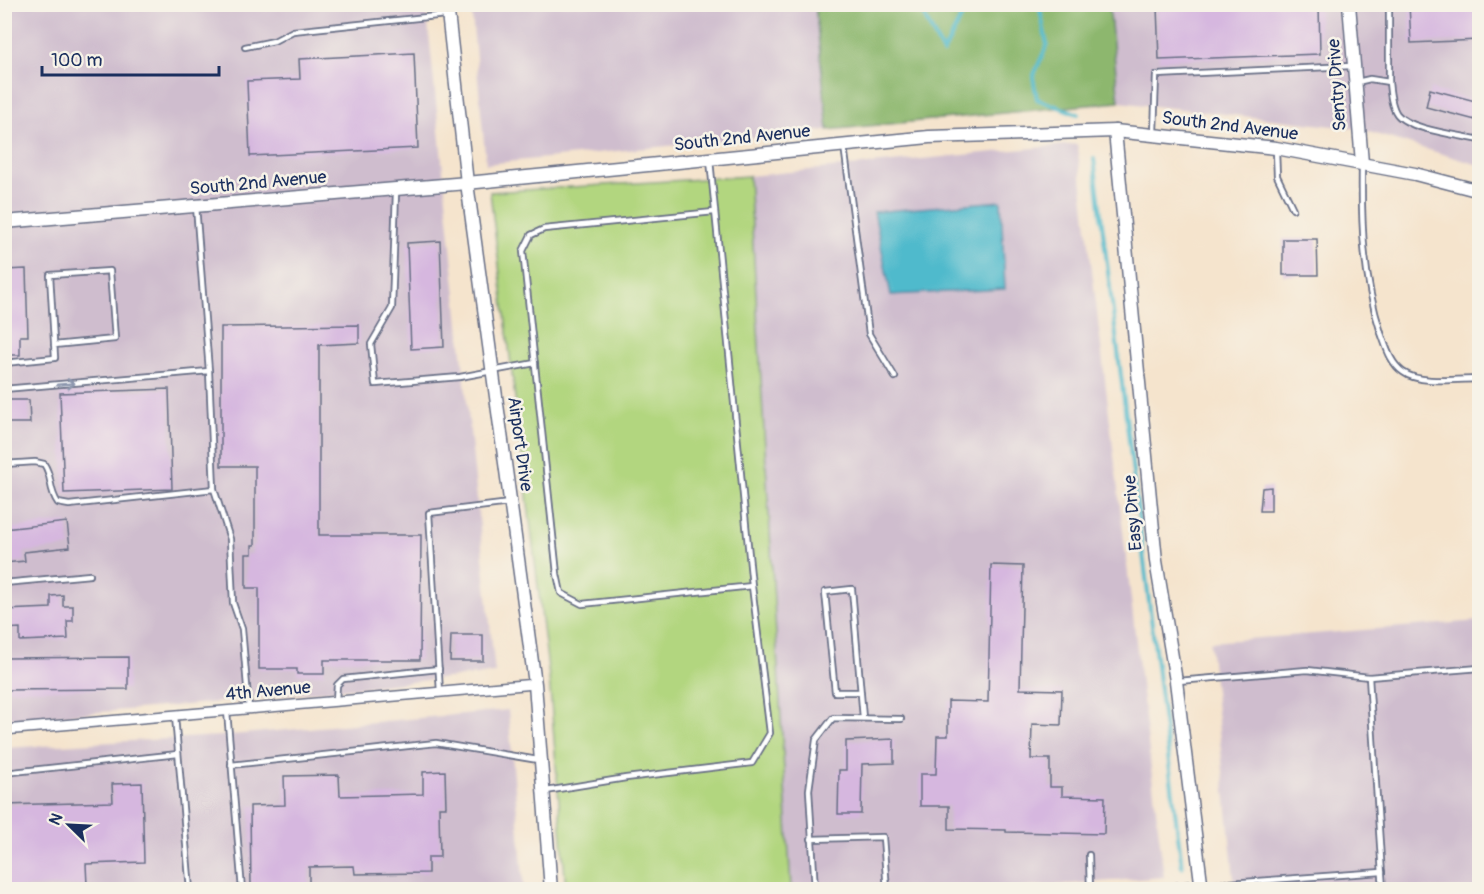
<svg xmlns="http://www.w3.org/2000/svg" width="1484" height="894" viewBox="0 0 1484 894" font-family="Pangolin,sans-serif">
<rect width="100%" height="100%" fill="#f7f3e8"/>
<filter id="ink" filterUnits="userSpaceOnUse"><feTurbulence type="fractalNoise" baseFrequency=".0167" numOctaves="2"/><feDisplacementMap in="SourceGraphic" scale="12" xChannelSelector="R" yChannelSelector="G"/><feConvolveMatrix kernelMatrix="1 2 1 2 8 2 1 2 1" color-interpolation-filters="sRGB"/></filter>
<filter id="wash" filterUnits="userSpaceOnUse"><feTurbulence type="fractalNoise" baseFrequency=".008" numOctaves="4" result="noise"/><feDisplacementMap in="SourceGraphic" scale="24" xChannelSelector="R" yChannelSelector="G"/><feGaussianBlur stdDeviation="1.35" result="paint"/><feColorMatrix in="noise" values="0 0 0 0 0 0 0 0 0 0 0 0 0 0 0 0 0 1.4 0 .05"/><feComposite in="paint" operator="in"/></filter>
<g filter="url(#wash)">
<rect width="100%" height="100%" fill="#f5e4cd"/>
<g fill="#cfbdce">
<polygon points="5,5 426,5 495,673 210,703 5,720"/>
<polygon points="471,5 815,5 828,130 486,164"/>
<polygon points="1109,5 1479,5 1479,165 1359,129 1119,102"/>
<polygon points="1077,144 1164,877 991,890 791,889 749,176"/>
<polygon points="1479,621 1479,889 1235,889 1210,642"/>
<polygon points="508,710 524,889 5,890 5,748 220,736"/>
</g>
<polygon fill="#b2d67f" stroke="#66826e" stroke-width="1.5" points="749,176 791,889 566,889 549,677 490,192"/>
<polygon fill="#8db76e" stroke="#547366" stroke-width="1.5" points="815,5 1109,5 1119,102 828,130"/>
<polygon fill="#50bacc" stroke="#367495" stroke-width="1.5" points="1001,201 1005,289 891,295 874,212"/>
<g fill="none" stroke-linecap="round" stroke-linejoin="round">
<g stroke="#50bacc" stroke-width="4">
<polyline points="918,4 943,53 968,4"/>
<polyline points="1039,4 1047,45 1033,77 1037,99 1078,114"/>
<polyline points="1094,159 1182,867"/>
</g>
</g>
<g id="blocks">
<g fill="#d6b7df">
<polygon points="1213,4 1319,4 1320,54 1159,60 1157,7"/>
<polygon points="1409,4 1479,4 1479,40 1411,43"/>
<polygon points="414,53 418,148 250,156 247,81 300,79 299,59"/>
<polygon points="1430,89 1479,102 1479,121 1426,107"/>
<polygon points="1283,239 1317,239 1318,275 1283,275"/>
<polygon points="440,241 444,347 411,349 407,243"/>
<polygon points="26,269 28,336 20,336 20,355 4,355 4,270"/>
<polygon points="359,325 359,343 319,345 319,535 421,535 420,660 324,660 324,674 297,674 297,669 259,669 259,588 246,588 246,554 252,554 252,545 255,545 255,466 221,466 221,327"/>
<polygon points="169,389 172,489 64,493 60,393"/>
<polygon points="4,400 29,400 30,423 4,423"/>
<polygon points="1271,487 1271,511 1260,511 1262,488"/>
<polygon points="67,522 70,547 24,552 25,561 4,563 4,529"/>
<polygon points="991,565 1023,566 1020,689 1062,690 1061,725 1032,724 1031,759 1050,759 1050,787 1062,787 1062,796 1105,797 1104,834 1006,832 1006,830 949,829 949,806 920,806 920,774 936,774 937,736 948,736 948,701 988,702"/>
<polygon points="63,595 63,606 73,606 73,621 67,621 68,639 20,641 20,628 4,629 4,610 51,608 51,596"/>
<polygon points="451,635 483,635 483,661 450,661"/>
<polygon points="128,657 128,689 4,690 4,658"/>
<polygon points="894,739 894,763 862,764 861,814 838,814 839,770 846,770 846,741"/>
<polygon points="445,771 446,807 439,807 440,857 428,857 428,873 355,874 354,866 309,867 309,890 251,890 250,806 285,805 284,776 339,775 340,796 423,794 423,772"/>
<polygon points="142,783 144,862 86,864 87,885 4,888 4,805 113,802 112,784"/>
</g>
</g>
</g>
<g filter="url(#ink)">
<use href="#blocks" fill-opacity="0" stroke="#676e85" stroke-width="1.5"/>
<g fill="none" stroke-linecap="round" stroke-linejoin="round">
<g stroke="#676e85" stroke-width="8">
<g id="service">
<polyline points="245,47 274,41 293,31 446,15"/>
<polyline points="1357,82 1370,79 1389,82 1389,4"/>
<path d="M1389,82C1390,92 1391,106 1397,114C1409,130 1460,135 1480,140"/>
<polyline points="1154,133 1156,75 1351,66"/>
<polyline points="844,146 869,334 895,377"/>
<polyline points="1276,150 1277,176 1293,209"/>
<path d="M1362,165C1361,223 1363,278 1381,333C1386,346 1390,363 1403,372C1420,385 1459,379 1480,379"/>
<polyline points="396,192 392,308 371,344 375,384 460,377 535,363"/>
<polyline points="196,206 209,371 214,489 230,539 233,603 242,629 249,709"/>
<polyline points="714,212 544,229 531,235 523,251 557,574 561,593 582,604 752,586"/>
<polyline points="4,363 55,358 50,275 110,271 115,339 54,345"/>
<polyline points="4,389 209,371"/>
<path d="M4,464L35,462L44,464C53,477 48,489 58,503L69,505L214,489"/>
<polyline points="4,583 90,575"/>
<polyline points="1369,677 1383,890"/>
<polyline points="1178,681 1307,670 1369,677 1480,668"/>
<polyline points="440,692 429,513 510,503"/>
<polyline points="861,692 835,692 825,592 852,589 863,718"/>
<polyline points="336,700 337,685 343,679 439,669"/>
<polyline points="227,711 242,890"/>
<polyline points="175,716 190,890"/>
<polyline points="231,765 436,743 538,760"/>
<polyline points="4,773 178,754"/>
<polyline points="546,791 626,778 752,763 770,733 752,586 710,160"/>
<polyline points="811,839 883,837 887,890"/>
<polyline points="1089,855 1090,890"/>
<polyline points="1202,885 1382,872"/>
<polyline points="815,890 809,790 816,740 833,718 901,719"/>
</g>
</g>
<g stroke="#676e85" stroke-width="12">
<g id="minor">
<polyline points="4,730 535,684"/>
<polyline points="1157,890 1202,885"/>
</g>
</g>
<g stroke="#676e85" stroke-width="15">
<g id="tertiary">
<polyline points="447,4 467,183 535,684 551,890"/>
<polyline points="1349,4 1362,163"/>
<polyline points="1115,131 1156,561 1176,681 1202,890"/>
<polyline points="4,222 467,183 929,137 1115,131 1276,148 1415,174 1480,191"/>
</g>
</g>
<use href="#service" stroke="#fff" stroke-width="4.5"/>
<use href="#minor" stroke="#fff" stroke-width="9"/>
<use href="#tertiary" stroke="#fff" stroke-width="12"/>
</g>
<defs><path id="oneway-shaft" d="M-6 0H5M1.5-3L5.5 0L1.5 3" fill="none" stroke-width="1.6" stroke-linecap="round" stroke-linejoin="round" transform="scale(1.5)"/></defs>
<use stroke="#8d97ae" href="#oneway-shaft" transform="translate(66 384) rotate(-5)"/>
</g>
<g text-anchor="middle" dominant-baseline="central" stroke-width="5" stroke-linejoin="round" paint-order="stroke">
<g font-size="18" fill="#1b2f5e" stroke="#f7f3e8">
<text transform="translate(1337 85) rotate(-94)">Sentry Drive</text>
<text transform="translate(1230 126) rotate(7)">South 2nd Avenue</text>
<text transform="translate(742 138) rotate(-6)">South 2nd Avenue</text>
<text transform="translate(258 183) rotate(-5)">South 2nd Avenue</text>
<text transform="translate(520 444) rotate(82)">Airport Drive</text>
<text transform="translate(1133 513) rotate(-95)">Easy Drive</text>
<text transform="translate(268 691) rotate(-5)">4th Avenue</text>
</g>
</g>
<rect width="1484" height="894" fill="none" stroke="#f7f3e8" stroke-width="24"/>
<g transform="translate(69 825) rotate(294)" stroke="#f7f3e8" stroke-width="4.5" paint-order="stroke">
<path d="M0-4.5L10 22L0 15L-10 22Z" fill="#1b2f5e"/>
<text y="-9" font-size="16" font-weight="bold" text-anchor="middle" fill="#1b2f5e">N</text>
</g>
<path d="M42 66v9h177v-9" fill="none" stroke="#1b2f5e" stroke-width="3"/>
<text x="51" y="66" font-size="18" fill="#1b2f5e" stroke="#f7f3e8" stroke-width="4.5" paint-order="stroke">100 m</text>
</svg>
